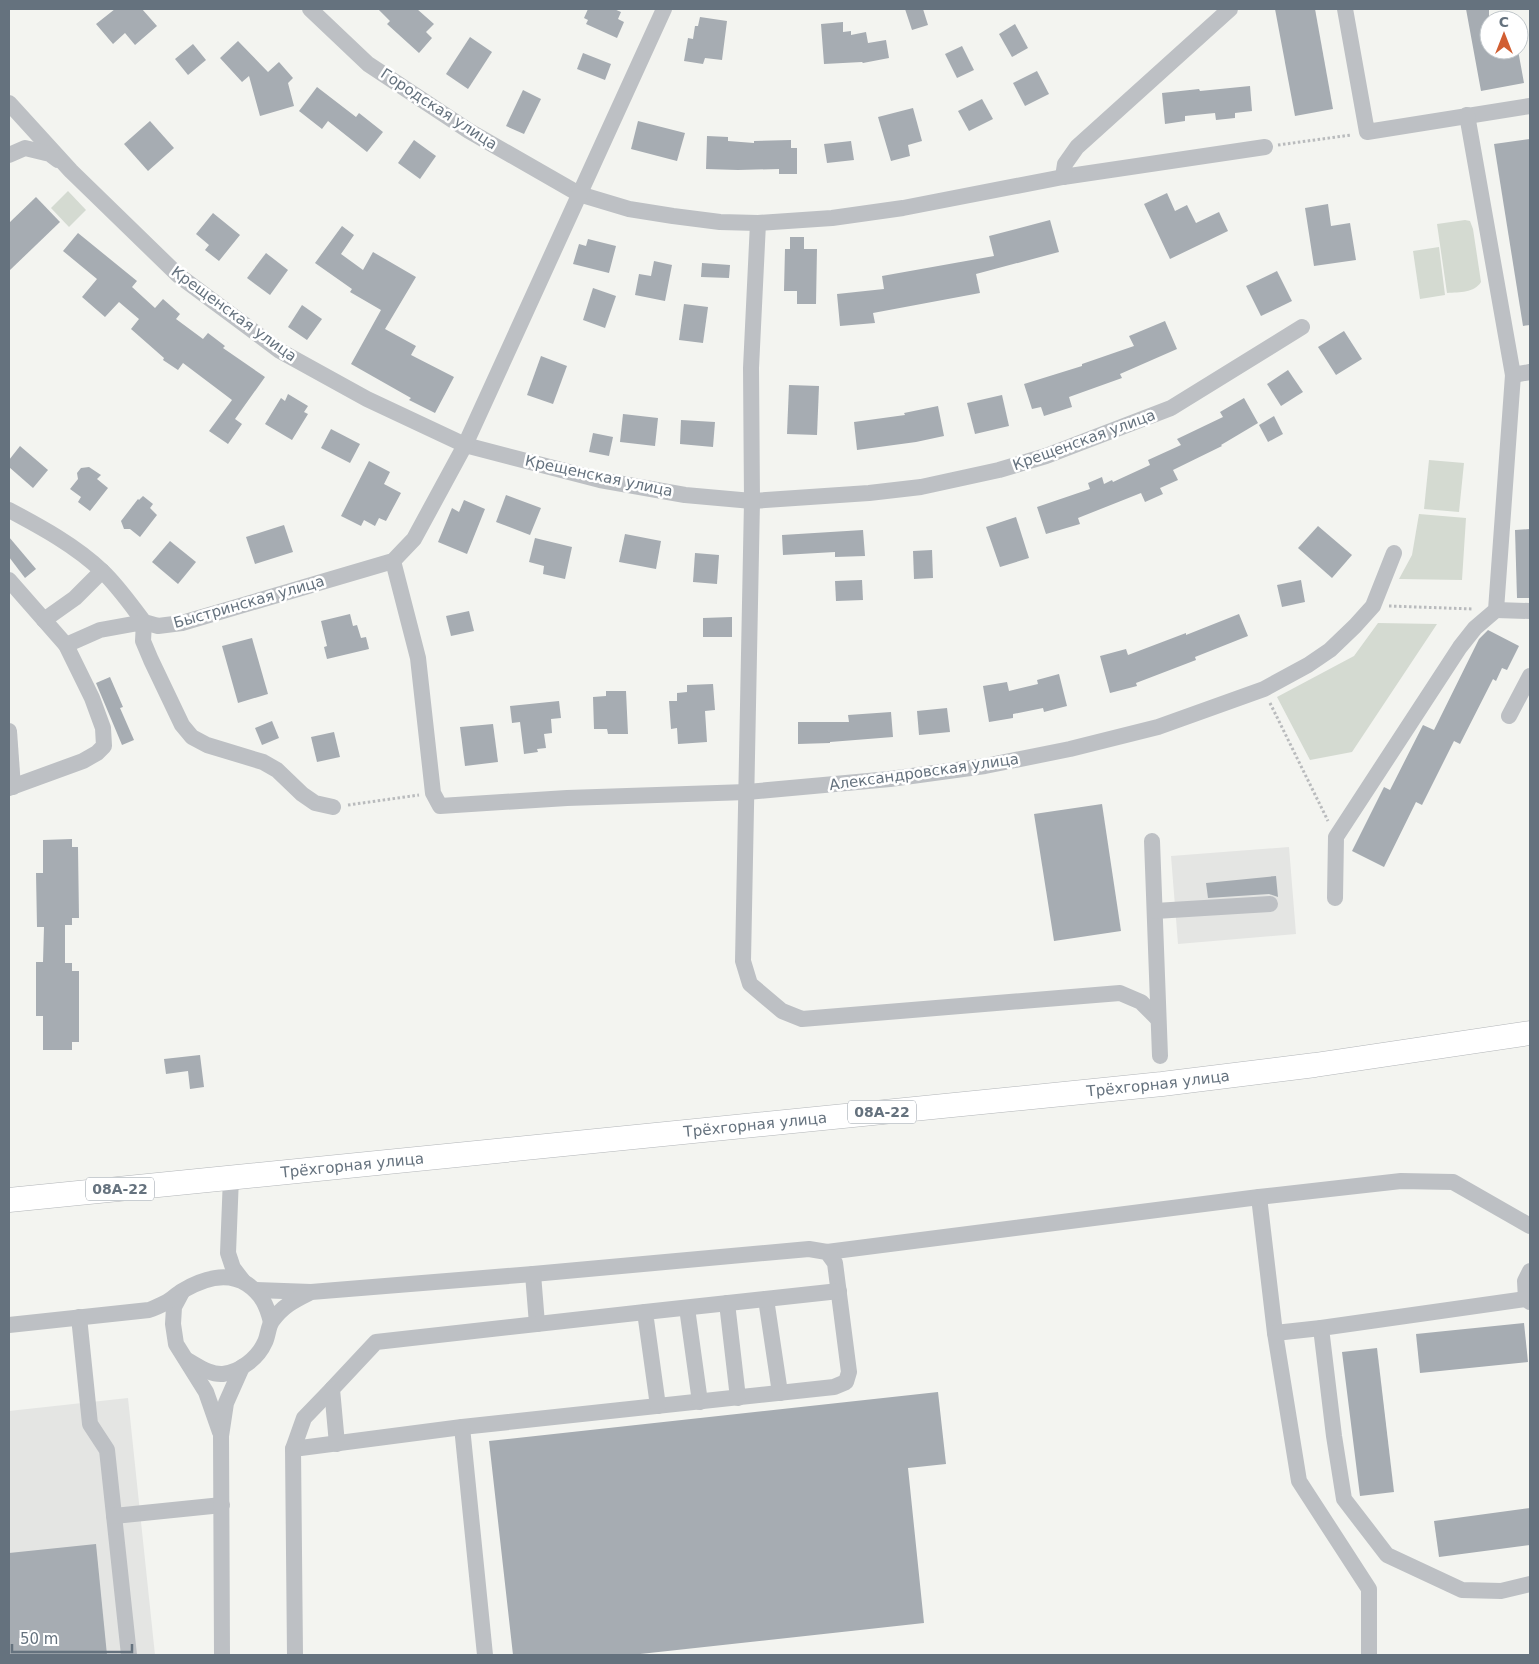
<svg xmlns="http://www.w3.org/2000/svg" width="1539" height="1664" viewBox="0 0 1539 1664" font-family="'DejaVu Sans',sans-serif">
<rect width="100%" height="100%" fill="#f3f4f0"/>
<g fill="#e4e5e3">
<polygon points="1289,847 1296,934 1178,944 1171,856"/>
<polygon points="128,1398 155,1655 9,1655 9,1411"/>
</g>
<g fill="#d4dad1">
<polygon points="68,191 86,210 69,227 51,208"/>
<path d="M1465,220L1470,221L1473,229L1481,282C1474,293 1460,292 1447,293L1437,224Z"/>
<polygon points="1439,247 1445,295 1420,299 1413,251"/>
<polygon points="1429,460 1464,463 1459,512 1424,509"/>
<polygon points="1419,514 1466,518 1462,580 1399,579 1412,555"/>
<polygon points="1378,623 1437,624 1352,752 1310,760 1277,697 1354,656"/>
</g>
<g fill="#a6acb2">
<polygon points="115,9 142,9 157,26 135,45 125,33 113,44 96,24"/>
<polygon points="378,9 417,9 434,24 426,32 432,38 419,53 387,24 390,21"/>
<polygon points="588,9 614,9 621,12 618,19 624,22 617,38 586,24 588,20 584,18"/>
<polygon points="905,9 923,9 928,25 912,30"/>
<polygon points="1275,9 1315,9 1333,109 1295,116"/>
<polygon points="1466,9 1489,9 1489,50 1518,50 1524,83 1481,91"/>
<polygon points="700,17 727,21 722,60 705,58 703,64 684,61 688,38 693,39 695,26 698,26"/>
<polygon points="843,22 843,32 851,31 851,35 866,32 868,43 886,40 889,58 863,63 862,62 824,64 821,24"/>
<polygon points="1015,24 1028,48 1012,57 999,34"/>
<polygon points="470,37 492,52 468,89 446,74"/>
<polygon points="238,41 268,72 279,62 293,78 288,83 294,106 260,116 249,76 242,82 220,58"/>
<polygon points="193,44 206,60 188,75 175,59"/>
<polygon points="962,46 974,70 957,78 945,54"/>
<polygon points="583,53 611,64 605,80 577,69"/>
<polygon points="1037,71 1049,94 1025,106 1013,83"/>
<polygon points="1250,86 1252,111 1235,113 1235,118 1216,120 1215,113 1185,116 1185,121 1165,124 1162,93 1199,89 1200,91"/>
<polygon points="317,87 356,117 359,113 383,132 367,152 328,121 322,129 299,111"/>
<polygon points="523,90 541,99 524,134 506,126"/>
<polygon points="982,99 993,119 969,131 958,111"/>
<polygon points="913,108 922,141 908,145 910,156 891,161 878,117"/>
<polygon points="150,121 174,148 148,171 124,144"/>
<polygon points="638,121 685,133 677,161 631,149"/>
<polygon points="707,136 728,137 728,141 754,143 754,141 791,140 791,148 797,148 797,174 779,174 779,169 738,170 706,169"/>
<polygon points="1530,139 1530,325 1523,326 1494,144"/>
<polygon points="414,140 436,156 420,179 398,163"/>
<polygon points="851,141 854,160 827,163 824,144"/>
<polygon points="1167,193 1175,211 1187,205 1196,223 1219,212 1228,231 1170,259 1144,204"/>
<polygon points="36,197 60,222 9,271 9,223"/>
<polygon points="1328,204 1331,226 1350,223 1356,260 1314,266 1305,208"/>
<polygon points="213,213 240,235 219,261 205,250 209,245 196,234"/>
<polygon points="1050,220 1059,252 976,274 980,293 873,313 875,323 840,326 837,294 884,289 882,276 994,256 989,236"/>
<polygon points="342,226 354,235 341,254 363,270 373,252 416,277 385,329 416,346 411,355 454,377 435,413 409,400 411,398 351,364 381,310 350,292 352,289 315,263"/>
<polygon points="78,233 137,281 132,287 155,308 163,299 180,314 176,319 203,339 208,333 225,346 223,348 265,377 235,419 242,424 228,444 209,431 232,400 183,363 178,370 163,360 164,358 131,329 139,319 119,302 105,317 82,297 97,279 63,251"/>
<polygon points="790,237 804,237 804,249 817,249 816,304 797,304 797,291 784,291 785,249 790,249"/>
<polygon points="588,239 616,246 609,273 573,264 579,244 586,246"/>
<polygon points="266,253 288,270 270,295 247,278"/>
<polygon points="654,261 672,265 665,301 635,295 639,274 651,276"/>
<polygon points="702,263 730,265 729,278 701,277"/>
<polygon points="1277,271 1292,301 1261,316 1246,286"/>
<polygon points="593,288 616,296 605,328 583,320"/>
<polygon points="684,304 708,307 703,343 679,340"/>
<polygon points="302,305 322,319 307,340 288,327"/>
<polygon points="1165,321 1177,349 1120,374 1122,378 1069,397 1072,407 1044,416 1041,407 1032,409 1024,384 1082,366 1082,364 1134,346 1129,336"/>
<polygon points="1344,331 1362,359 1336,375 1318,347"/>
<polygon points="541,356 567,366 553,404 527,395"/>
<polygon points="1288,370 1303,392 1281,406 1267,384"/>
<polygon points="789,385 819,386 817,435 787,434"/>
<polygon points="288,394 308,406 304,412 308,414 292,440 265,424 281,398 285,401"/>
<polygon points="1002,395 1009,426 975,434 967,403"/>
<polygon points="1244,398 1258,423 1221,445 1222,446 1173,470 1178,480 1160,488 1163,494 1145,502 1141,493 1078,518 1080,524 1046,534 1037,507 1090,489 1088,483 1102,477 1104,484 1112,480 1113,482 1150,465 1148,460 1181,445 1177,439 1223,417 1220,412"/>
<polygon points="938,406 944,436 916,442 857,450 854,422 905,415 904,413"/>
<polygon points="623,414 658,418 655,446 620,442"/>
<polygon points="1274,416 1283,434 1268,442 1259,425"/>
<polygon points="681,420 715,422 713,447 680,444"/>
<polygon points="331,429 360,444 350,463 321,448"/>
<polygon points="593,433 613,437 609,456 589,452"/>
<polygon points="20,446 48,470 33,488 9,467 9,460"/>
<polygon points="369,461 390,472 384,484 401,493 386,521 379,518 375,526 364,520 361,526 341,516"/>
<polygon points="89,467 101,475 97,479 108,488 90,511 78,502 81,497 70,489 78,479 77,473 81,468"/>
<polygon points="506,495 541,508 530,535 496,522"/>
<polygon points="143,496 153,504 150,508 157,515 140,537 130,529 124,529 121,521 138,499 139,500"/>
<polygon points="464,500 485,509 467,554 438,542 452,508 459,512"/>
<polygon points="1016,517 1029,558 1000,567 986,527"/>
<polygon points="284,525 293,552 255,564 246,537"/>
<polygon points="1318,526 1352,555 1332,578 1298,548"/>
<polygon points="1530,529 1530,598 1517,598 1515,530"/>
<polygon points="863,530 865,556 835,557 835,552 783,555 782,535"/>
<polygon points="625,534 661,541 656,569 619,562"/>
<polygon points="9,537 36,569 25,578 9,557"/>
<polygon points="535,538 572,547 565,579 543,574 544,566 529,562"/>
<polygon points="170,541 196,562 178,584 152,562"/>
<polygon points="932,550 933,578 914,579 913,551"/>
<polygon points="695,553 719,555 717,584 693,582"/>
<polygon points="862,580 863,600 836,601 835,581"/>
<polygon points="1301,580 1305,602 1282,607 1277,585"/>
<polygon points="469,611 474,631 451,636 446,616"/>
<polygon points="350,614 353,626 357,625 361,638 366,637 369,649 327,659 324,647 327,646 321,621"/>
<polygon points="1239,614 1248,636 1195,657 1196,660 1136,683 1137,686 1110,693 1100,656 1126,649 1128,655 1186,633 1186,635"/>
<polygon points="732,617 732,637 703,637 703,618"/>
<polygon points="1488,630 1519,646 1507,670 1502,668 1496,681 1493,679 1460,744 1454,741 1422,805 1416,802 1384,867 1352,851 1384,787 1390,790 1423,725 1434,730 1479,639"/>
<polygon points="252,638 268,694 238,703 222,646"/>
<polygon points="1059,674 1067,706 1044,712 1043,708 1013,714 1013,718 989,722 983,686 1007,682 1009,691 1038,684 1037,680"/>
<polygon points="110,677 123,707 120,708 134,740 122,745 96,683"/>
<polygon points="713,684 715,710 705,711 707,742 678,744 677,728 671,729 669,701 677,701 677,693 687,692 687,685"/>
<polygon points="606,691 626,691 628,734 608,734 607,729 594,729 593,697 606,696"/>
<polygon points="559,701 561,718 551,719 552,733 544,734 546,748 537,749 538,752 524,754 520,722 512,723 510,706"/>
<polygon points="947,708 950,732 919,735 917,711"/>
<polygon points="891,712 893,737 830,742 830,743 798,744 798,722 849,722 848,715"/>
<polygon points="272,721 279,738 262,745 255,728"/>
<polygon points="493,724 498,762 465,766 460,727"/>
<polygon points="334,732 340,757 317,762 311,737"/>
<polygon points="1102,804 1121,931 1054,941 1034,814"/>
<polygon points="72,839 72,847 78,847 79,918 72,918 72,925 65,925 65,963 72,963 72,971 79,971 79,1042 72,1042 72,1050 43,1050 43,1016 36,1016 36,962 43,962 44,927 37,927 36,873 43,873 43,840"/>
<polygon points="1276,876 1278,897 1269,894 1208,898 1206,883"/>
<polygon points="200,1055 204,1087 190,1089 188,1071 166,1074 164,1059"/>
<polygon points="1524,1323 1528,1362 1420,1373 1416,1334"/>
<polygon points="1377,1348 1394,1492 1360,1496 1342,1352"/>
<polygon points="938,1392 946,1464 908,1468 924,1623 631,1655 513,1655 489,1441"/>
<polygon points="1530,1508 1530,1545 1439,1557 1434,1521"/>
<polygon points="96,1544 107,1655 9,1655 9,1553"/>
</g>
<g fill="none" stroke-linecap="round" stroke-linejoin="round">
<g stroke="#b2b5b8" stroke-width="25">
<g id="highway">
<path id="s1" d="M9,1200L1162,1084L1315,1065L1530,1033"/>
</g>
</g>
<g stroke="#b9bbbd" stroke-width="3" stroke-dasharray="2.5 2.5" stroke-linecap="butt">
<polyline points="1278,145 1351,135"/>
<polyline points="1389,606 1473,609"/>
<polyline points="1270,703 1328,821"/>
<polyline points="348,805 419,795"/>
</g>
<g stroke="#bdc0c4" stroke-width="16">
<polyline points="310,9 368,64 469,131 579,194 629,209 673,216 720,222 758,223 832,218 903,208 1063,177 1265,147"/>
<polyline points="1345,9 1367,132 1530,106"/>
<polyline points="9,103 71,171 178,275 280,351 367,399 465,445 600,480 685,495 752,501 869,493 921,487 999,470 1046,456 1171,408 1302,327"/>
<polyline points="1467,115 1513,375 1530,372"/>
<polyline points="9,155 25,148 50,154 58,160"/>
<polyline points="1063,177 1065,164 1077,147 1230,9"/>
<polyline points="758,223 751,368 752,501 743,961 750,984 782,1011 802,1019 1120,993 1141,1002 1158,1019"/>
<path d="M9,510C41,527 76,546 102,571C118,586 131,605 144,622L158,626L182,623L393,561L414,539L465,445L664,9"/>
<polyline points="393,561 418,658 433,793 440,806 567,798 747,792 890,779 985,766 1070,749 1158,727 1264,689 1308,665 1330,650 1355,626 1373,606 1394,553"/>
<polyline points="9,580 66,645 92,698 103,728 104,746 97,753 83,761 9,788"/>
<polyline points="1496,610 1530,611"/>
<polyline points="44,620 75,598 102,571"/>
<polyline points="66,645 100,630 144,622 143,641 151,660 182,725 192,737 207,745 263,762 277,770 302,794 315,803 333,807"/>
<polyline points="1509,716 1530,676"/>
<polyline points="9,731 13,787"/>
<polyline points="1152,841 1160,1056"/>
<polyline points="1335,898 1336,837 1460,647 1475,628 1496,610 1513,375"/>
<polyline points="1155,911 1270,904"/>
<polyline points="231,1177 228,1253 233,1268 243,1281"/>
<polyline points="1259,1197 1275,1333 1321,1328"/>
<polyline points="827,1252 1259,1197 1401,1181 1453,1182 1530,1226"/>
<polyline points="533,1274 537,1324"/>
<polyline points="256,1290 311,1292 533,1274 809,1249 827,1252 835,1263 849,1372 846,1382 834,1387 462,1427 293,1449"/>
<polyline points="182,1292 174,1307 173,1324 176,1344 206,1392 220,1432"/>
<polyline points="766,1299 780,1393"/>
<polyline points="1526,1299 1525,1281 1530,1271"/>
<polyline points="1530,1302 1526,1299 1321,1328 1334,1436 1344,1499 1387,1555 1462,1590 1501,1591 1530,1584"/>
<polyline points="727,1303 738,1398"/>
<polyline points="687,1308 700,1402"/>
<polyline points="79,1317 90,1424 107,1450 129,1655"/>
<path d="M9,1325L149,1310C155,1308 161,1305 167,1302C172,1299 177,1294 182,1291C202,1279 227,1271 247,1284C262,1294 267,1306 271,1322"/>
<polyline points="1275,1333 1299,1481 1369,1589 1369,1655"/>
<path d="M187,1360C198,1366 210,1375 223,1374C240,1372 258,1358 265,1342C268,1336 268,1327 272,1321C283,1306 293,1301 309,1293"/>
<polyline points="658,1406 645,1312 839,1291"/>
<polyline points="462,1427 485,1655"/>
<polyline points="337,1444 332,1389 376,1342 645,1312"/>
<polyline points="114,1516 222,1505"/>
<polyline points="222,1655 221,1436 226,1403 242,1367"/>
<polyline points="295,1655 293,1449 304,1418 332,1389"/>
</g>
<use href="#highway" stroke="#fff" stroke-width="24"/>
</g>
<g text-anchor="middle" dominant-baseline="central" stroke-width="5" stroke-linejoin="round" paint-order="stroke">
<g fill="#fff" stroke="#939ca5" stroke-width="1">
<rect x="848" y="1100.5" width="68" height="23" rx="4"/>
<rect x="86" y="1177.5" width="68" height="23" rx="4"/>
</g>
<g font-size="14" font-weight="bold" fill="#65727e">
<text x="882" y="1112">08А-22</text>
<text x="120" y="1189">08А-22</text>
</g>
<g font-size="15" fill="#65727e" stroke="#fff">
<text transform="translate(439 109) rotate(33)">Городская улица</text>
<text transform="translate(234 314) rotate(36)">Крещенская улица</text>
<text transform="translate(1084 440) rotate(-20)">Крещенская улица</text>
<text transform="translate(599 476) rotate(12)">Крещенская улица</text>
<text transform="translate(249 602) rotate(-16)">Быстринская улица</text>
<text transform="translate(924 772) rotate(-8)">Александровская улица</text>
<text stroke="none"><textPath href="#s1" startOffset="1155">Трёхгорная улица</textPath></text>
<text stroke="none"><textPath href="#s1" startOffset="750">Трёхгорная улица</textPath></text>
<text stroke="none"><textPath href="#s1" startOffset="345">Трёхгорная улица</textPath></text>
</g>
</g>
<rect width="1539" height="1664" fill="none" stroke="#65727e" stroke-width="20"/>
<g transform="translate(1504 35)"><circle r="24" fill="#ffffff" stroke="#c1c7cb"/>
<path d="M0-4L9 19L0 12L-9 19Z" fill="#d15e32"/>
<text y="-8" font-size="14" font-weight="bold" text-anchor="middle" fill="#65727e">С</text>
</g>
<path d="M12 1644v8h120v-8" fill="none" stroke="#65727e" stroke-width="2.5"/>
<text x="20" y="1644" font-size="15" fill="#65727e" stroke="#ffffff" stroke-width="4" paint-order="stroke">50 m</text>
</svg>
